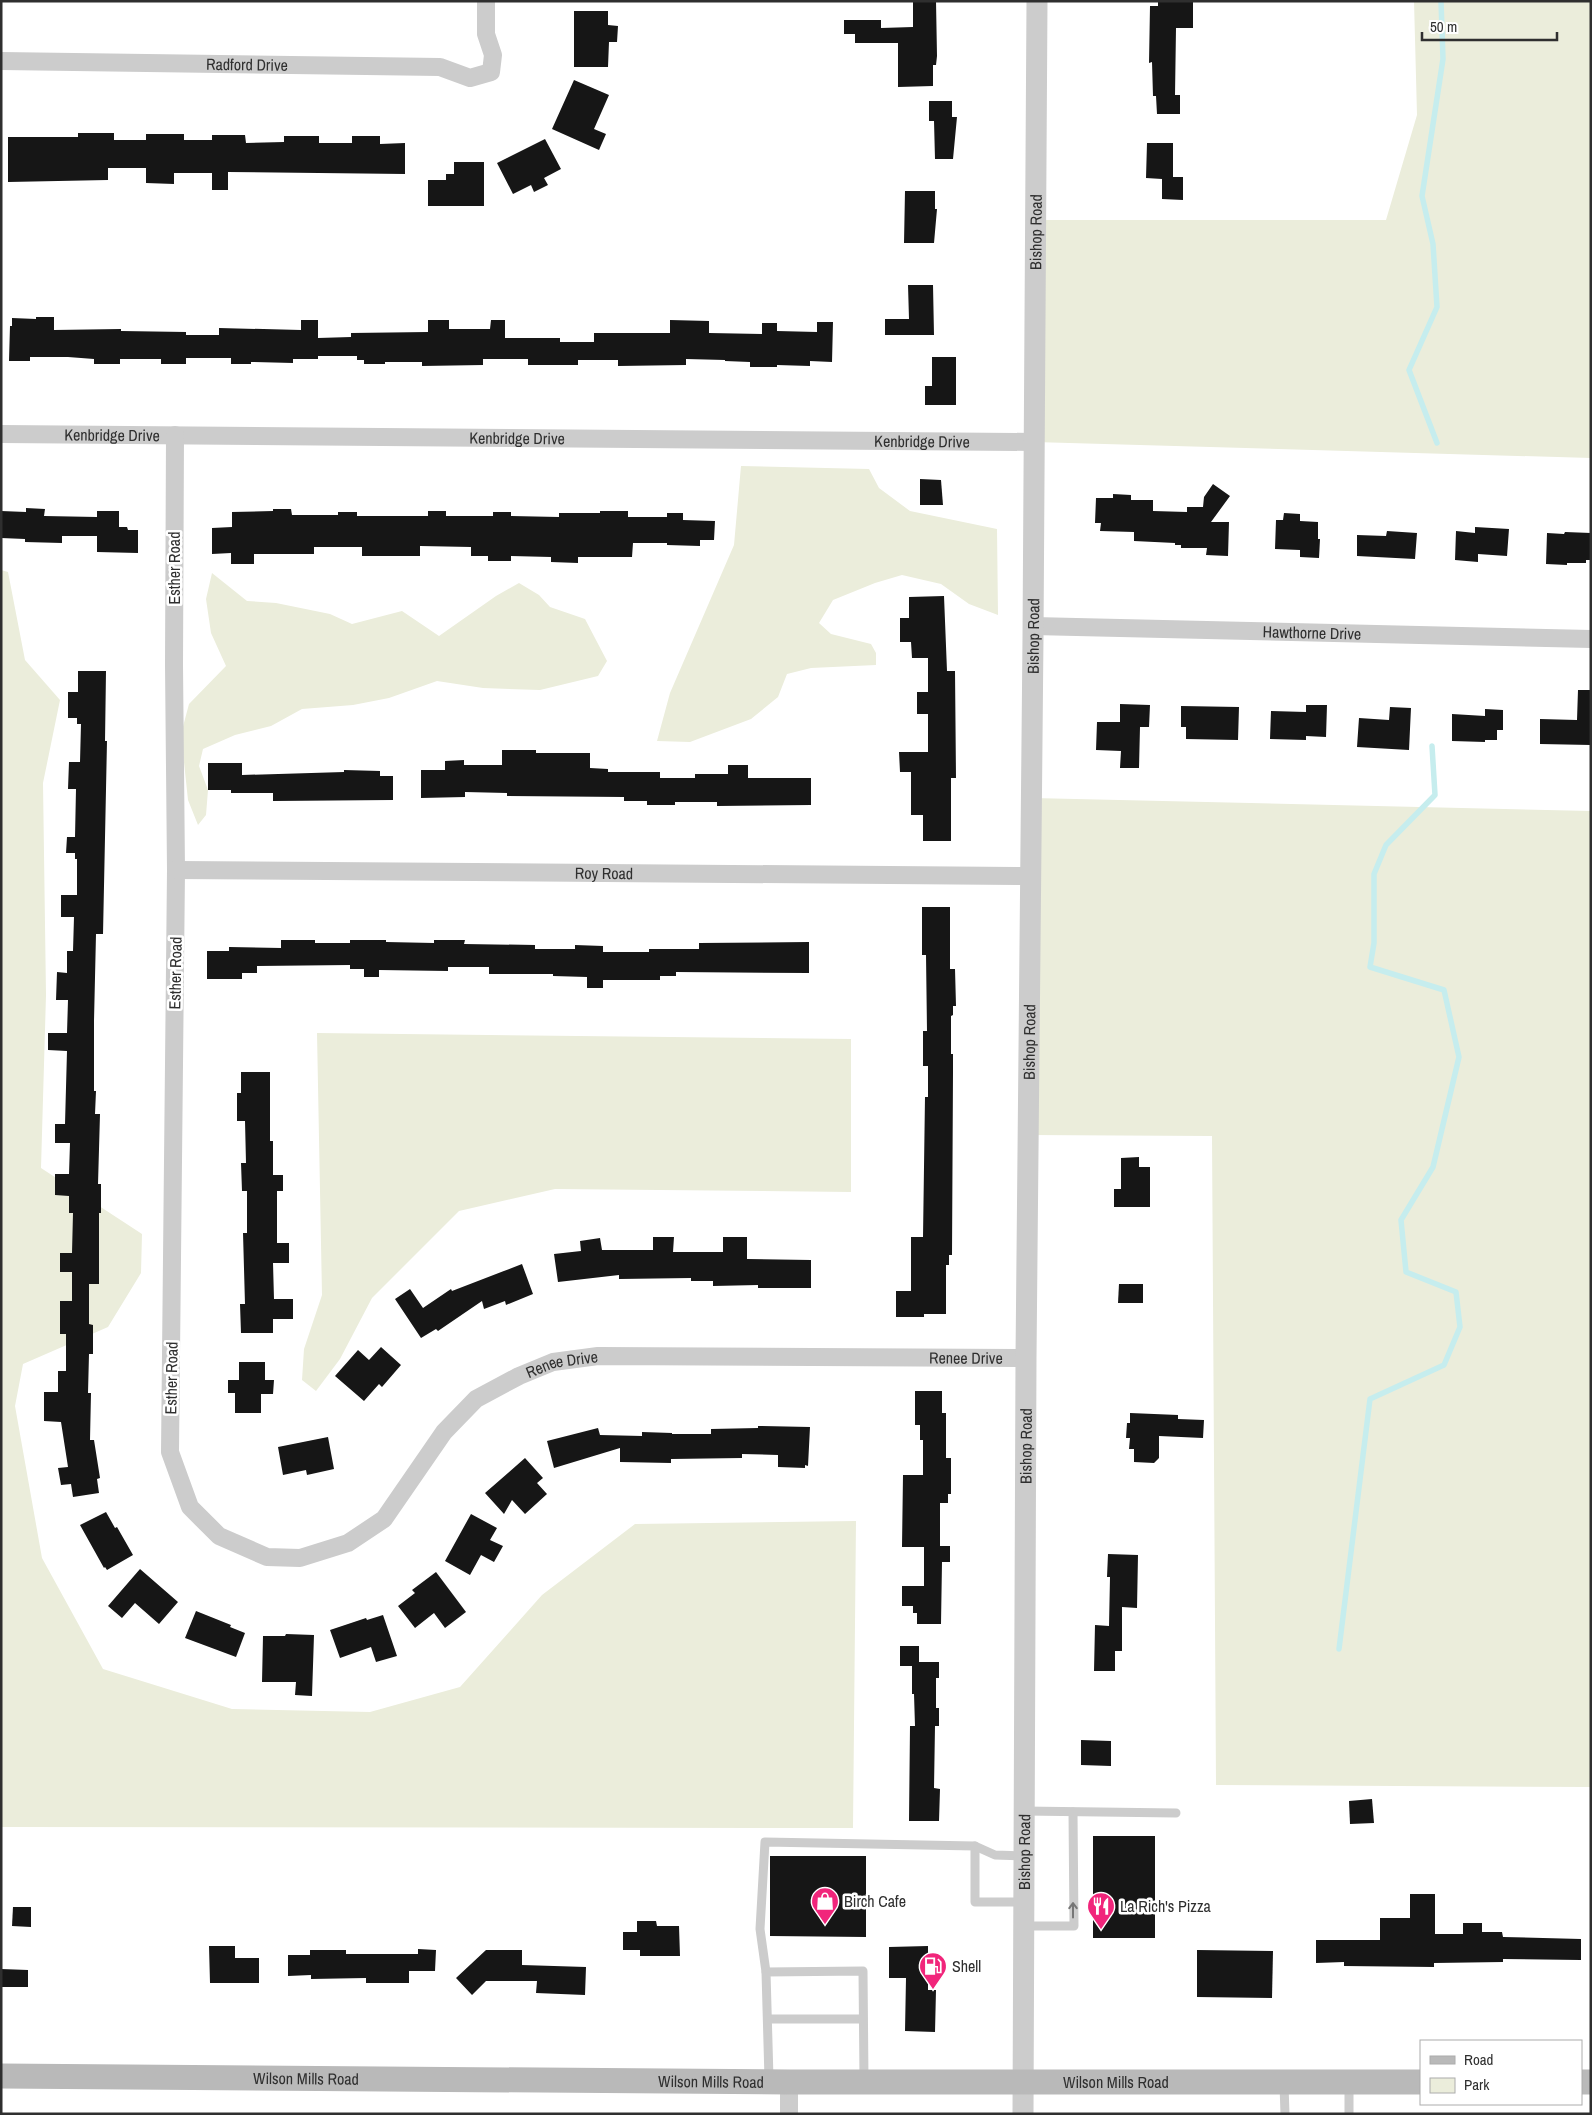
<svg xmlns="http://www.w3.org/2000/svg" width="1592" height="2115" viewBox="0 0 1592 2115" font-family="'Archivo Narrow',sans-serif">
<rect width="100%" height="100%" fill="#fff"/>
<g fill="#ebeddb">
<polygon points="1414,1 1591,1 1591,458 1034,442 1035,220 1386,220 1417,115"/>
<polygon points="741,466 869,469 879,488 910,511 997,529 998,615 969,604 941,584 902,575 875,583 833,600 819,623 831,634 871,644 876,653 876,665 811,668 787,674 778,697 751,719 690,742 657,741 670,693 734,545"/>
<polygon points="1,570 8,572 25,660 60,700 43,783 46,995 41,1168 142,1234 141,1273 108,1327 23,1364 15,1406 42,1558 103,1669 232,1709 370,1712 460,1687 542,1595 635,1524 856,1521 853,1828 1,1827"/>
<polygon points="212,573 247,601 276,603 330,614 352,624 402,611 439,636 496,596 519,583 539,595 550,607 585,619 607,661 598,676 540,690 483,688 437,681 389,698 353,705 302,709 271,726 235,735 203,749 199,766 208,790 206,815 198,825 188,800 181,734 189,704 226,666 211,633 206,599"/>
<polygon points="1032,798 1591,811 1591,1787 1216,1785 1212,1136 1028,1135"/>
<polygon points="317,1033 851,1039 851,1192 555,1189 459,1211 372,1298 340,1359 316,1391 302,1380 304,1349 322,1295"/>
</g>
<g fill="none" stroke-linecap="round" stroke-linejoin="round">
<g stroke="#c6edee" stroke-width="5.5">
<polyline points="1437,443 1409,370 1437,307 1433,244 1422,196 1443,59 1441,1"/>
<polyline points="1339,1649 1370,1399 1444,1365 1460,1327 1456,1292 1406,1272 1401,1220 1433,1167 1459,1057 1444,990 1370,967 1374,943 1374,874 1386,845 1435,795 1432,746"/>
</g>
</g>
<g fill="#161616">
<polygon points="913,1 936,1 937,56 936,65 933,65 933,86 898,87 898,43 855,43 855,34 844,34 844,20 881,20 881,28 913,27"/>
<polygon points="1158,1 1193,1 1193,28 1176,28 1175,95 1180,95 1180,114 1157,114 1156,96 1153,96 1152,62 1149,63 1150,6 1158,6"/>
<polygon points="574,11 608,11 608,25 618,26 617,42 609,42 608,67 574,67"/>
<polygon points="574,80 609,95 594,129 606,134 599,150 552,129"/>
<polygon points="929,101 952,101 952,117 957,117 953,159 935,159 934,121 929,121"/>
<polygon points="78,133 114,133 114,140 146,140 146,134 184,134 184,140 212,140 212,135 245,135 246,143 284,142 284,136 319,136 319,143 352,143 352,136 380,136 380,144 405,143 405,174 228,172 228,190 212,190 212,173 174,173 174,184 146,183 146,168 108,168 108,180 8,182 8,137 78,137"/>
<polygon points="545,139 561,169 544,178 548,185 534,192 531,185 513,194 497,163"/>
<polygon points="1147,143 1173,143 1173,177 1183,177 1183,200 1162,199 1162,179 1146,178"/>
<polygon points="454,162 484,162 484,206 428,206 428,180 446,180 446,174 454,174"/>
<polygon points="905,191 935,191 935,209 937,209 934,243 904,243"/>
<polygon points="908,285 933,285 934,335 885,335 885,319 909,319"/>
<polygon points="36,317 54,317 54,330 121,329 121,331 186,332 186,335 219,335 219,328 301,330 301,320 318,320 318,338 351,337 351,333 428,332 428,320 449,320 449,329 490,329 491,320 505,320 505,338 560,338 560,342 594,342 594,333 670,333 670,320 709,321 709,333 762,334 762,323 777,323 777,331 817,332 817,322 833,322 832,362 810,361 810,366 777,365 777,367 750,367 750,362 725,361 725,360 686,359 686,365 618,366 618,360 578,360 578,365 528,365 528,359 483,359 483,365 422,366 422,362 385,362 385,364 364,364 364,360 357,360 357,356 318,356 318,359 293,359 293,363 251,362 251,364 231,364 231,358 186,358 186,364 161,364 161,359 120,359 120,364 94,364 94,359 68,357 30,357 30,361 9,361 10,326 12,326 12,318 36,319"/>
<polygon points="932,357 956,357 956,405 925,405 925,386 932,386"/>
<polygon points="920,479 941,480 943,505 920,505"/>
<polygon points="1213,484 1230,496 1211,522 1229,522 1228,556 1206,555 1207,548 1181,548 1181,545 1175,545 1175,543 1134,541 1134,532 1100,531 1101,523 1095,523 1096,498 1113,498 1113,494 1131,495 1131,500 1153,500 1153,511 1187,512 1187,507 1203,507 1204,497"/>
<polygon points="26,508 45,509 44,516 97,517 97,511 119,511 119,527 127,527 128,530 138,530 138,553 97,552 97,536 62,536 62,543 25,542 25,539 1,538 1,511 26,512"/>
<polygon points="273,509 291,509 292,515 338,515 338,512 357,512 357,516 428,516 428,511 446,511 446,516 493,516 493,512 511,512 511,516 559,517 559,513 600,513 600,511 628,511 628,517 667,517 667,513 683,513 683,520 715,521 714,540 700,540 700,546 667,545 667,543 633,543 632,557 578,557 578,563 551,562 551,557 511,556 511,561 488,561 488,556 471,556 471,547 420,546 420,556 362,556 362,547 314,547 314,554 254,554 254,564 231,564 231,553 212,554 212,528 232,527 232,512 273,511"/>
<polygon points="1284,513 1300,514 1300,521 1318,522 1318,539 1320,539 1319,558 1300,557 1300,550 1275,549 1276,520 1283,520"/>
<polygon points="1475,527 1509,529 1507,556 1478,554 1478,562 1455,560 1456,531 1475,533"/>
<polygon points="1387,531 1417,533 1415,559 1357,556 1357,535 1386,536"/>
<polygon points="1565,532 1591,533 1591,560 1586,560 1586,563 1567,563 1567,565 1546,564 1547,533 1564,534"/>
<polygon points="944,596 947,671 955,671 956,778 951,778 951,841 923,841 923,815 911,815 911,772 900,772 899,752 928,752 928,714 917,714 917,692 928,692 928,658 912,658 911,642 900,642 900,618 909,618 909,597"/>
<polygon points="78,671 106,671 105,741 107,741 103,934 96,934 94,1021 94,1091 96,1091 95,1114 100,1114 98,1184 101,1184 101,1213 99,1213 99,1284 89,1284 89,1324 93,1325 93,1354 89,1354 88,1393 91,1393 90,1440 94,1440 100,1478 97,1479 99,1493 73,1497 71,1484 61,1485 58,1468 68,1467 61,1422 44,1421 44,1392 58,1392 58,1371 66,1371 66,1334 60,1334 60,1301 72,1301 72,1272 60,1272 60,1253 72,1253 73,1213 69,1213 69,1196 55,1195 55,1174 69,1174 70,1143 55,1143 55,1124 65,1124 67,1051 48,1050 48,1033 67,1033 68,1000 56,1000 57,972 67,973 67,951 73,951 74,917 61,917 61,895 77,895 77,859 75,859 75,853 66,853 67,837 75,837 76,789 68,789 69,762 80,762 81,724 77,724 77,718 68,718 68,692 78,692"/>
<polygon points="1578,690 1591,690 1591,745 1540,744 1540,719 1577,720"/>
<polygon points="1120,704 1150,705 1149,727 1140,727 1139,768 1120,768 1121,751 1096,750 1097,722 1120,722"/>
<polygon points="1306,705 1327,705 1326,737 1306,736 1306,740 1270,739 1271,711 1306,712"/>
<polygon points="1181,706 1239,707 1238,740 1186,739 1186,727 1181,727"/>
<polygon points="1390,707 1411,708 1409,750 1357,747 1359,718 1389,720"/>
<polygon points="1485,709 1503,710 1503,730 1497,730 1497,740 1485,740 1485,742 1452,741 1452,714 1485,716"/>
<polygon points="502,750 536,750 536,753 590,753 590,768 608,769 608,772 660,772 660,778 695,778 695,774 728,774 728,765 748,765 748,778 811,778 811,805 717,806 717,802 675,802 675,805 647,805 647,801 624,801 624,797 507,796 507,793 465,792 465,797 421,798 421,770 445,770 445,761 464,760 464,765 502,765"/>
<polygon points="208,763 242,763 242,775 344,772 344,770 380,771 380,776 393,776 393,800 273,801 273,793 231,793 231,790 208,790"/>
<polygon points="922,907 950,907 950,969 955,969 956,1006 953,1006 953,1015 951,1016 951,1054 953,1054 953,1072 952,1255 949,1255 949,1265 946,1265 946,1314 924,1314 924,1317 896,1317 896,1291 911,1291 911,1237 923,1237 925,1097 928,1097 928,1066 923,1066 923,1031 927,1031 926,955 922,955"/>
<polygon points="281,940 315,940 315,943 350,943 350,940 386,940 386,942 434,943 434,940 465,940 464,944 535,945 535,949 575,949 575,945 603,946 603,952 649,952 649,949 699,949 699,943 809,942 809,973 676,972 676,976 660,976 660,980 603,980 603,988 587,988 587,977 553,976 553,974 489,974 489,967 448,967 448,971 379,970 379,977 364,977 364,969 350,969 350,965 257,966 257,973 242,973 242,979 207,979 207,951 229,951 229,947 281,948"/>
<polygon points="241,1072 270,1072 270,1141 273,1141 273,1175 283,1175 283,1191 277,1191 277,1243 289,1243 289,1263 273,1263 274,1299 293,1299 293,1319 273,1319 273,1333 241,1333 240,1304 245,1304 243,1233 247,1233 247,1191 242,1191 241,1163 246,1163 245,1121 237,1121 237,1093 241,1093"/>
<polygon points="1139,1157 1139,1167 1150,1167 1150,1207 1114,1207 1114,1189 1121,1189 1121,1158"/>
<polygon points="653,1237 674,1237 673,1252 723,1252 723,1237 747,1237 747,1259 811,1260 811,1288 758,1288 758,1285 713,1286 713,1281 691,1281 691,1278 619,1279 619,1275 558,1282 554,1254 581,1251 580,1241 600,1238 602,1250 653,1250"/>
<polygon points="522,1264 533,1294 506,1305 505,1301 484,1309 482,1301 438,1331 436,1329 421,1338 395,1299 410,1289 423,1308 451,1289 452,1291"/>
<polygon points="1119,1284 1143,1284 1143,1303 1118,1303"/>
<polygon points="381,1347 401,1365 382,1387 379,1384 364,1401 335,1376 358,1350 369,1360"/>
<polygon points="239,1362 265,1362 265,1380 274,1380 273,1394 261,1394 261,1413 235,1413 235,1393 228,1393 228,1380 239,1380"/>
<polygon points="915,1391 942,1391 942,1413 946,1413 946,1458 951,1458 951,1494 948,1494 948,1503 940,1503 940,1546 950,1546 950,1562 942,1562 941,1624 917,1624 917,1613 913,1613 913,1606 902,1606 902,1586 924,1586 924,1547 902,1547 903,1475 923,1475 923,1440 920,1440 920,1425 915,1425"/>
<polygon points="1130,1413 1178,1415 1178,1419 1204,1420 1203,1438 1159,1436 1159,1458 1154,1463 1134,1462 1134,1449 1129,1449 1130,1438 1126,1438 1127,1423 1130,1423"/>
<polygon points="758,1426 810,1427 808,1466 805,1465 805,1468 778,1467 778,1455 742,1454 742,1458 671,1459 671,1463 620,1462 620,1448 554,1468 547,1441 598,1428 600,1435 642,1436 642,1432 672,1433 672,1434 711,1434 711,1429 758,1428"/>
<polygon points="328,1437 334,1469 307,1475 306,1470 283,1475 278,1447"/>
<polygon points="525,1458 543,1478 537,1483 547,1494 525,1514 512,1500 504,1514 485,1493"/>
<polygon points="106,1512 115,1528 117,1527 133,1555 107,1570 105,1567 104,1568 80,1525"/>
<polygon points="471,1514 497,1528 490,1540 503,1546 494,1562 481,1555 470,1575 445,1561"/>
<polygon points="1108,1554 1138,1555 1137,1608 1122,1607 1122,1651 1115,1651 1115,1671 1094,1671 1095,1625 1109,1626 1110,1577 1107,1577"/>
<polygon points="140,1569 178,1602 159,1624 135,1603 122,1618 108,1606"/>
<polygon points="436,1572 466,1612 445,1628 434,1613 415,1628 398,1606 415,1593 412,1590"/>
<polygon points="196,1611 231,1625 230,1627 245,1633 236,1657 185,1638"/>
<polygon points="383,1615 397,1656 376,1662 371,1647 340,1658 330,1630 366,1618 367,1620"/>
<polygon points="286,1634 314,1635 312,1696 295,1695 296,1682 262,1682 263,1636 285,1636"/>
<polygon points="900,1646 919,1646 919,1662 939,1662 939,1678 936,1678 936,1708 939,1708 939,1726 935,1726 934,1788 940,1789 939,1821 909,1821 910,1726 915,1726 914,1694 912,1694 912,1666 900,1666"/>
<polygon points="1081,1740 1111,1741 1111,1766 1081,1765"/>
<polygon points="1372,1799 1374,1823 1350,1824 1349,1801"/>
<rect x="1093" y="1836" width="62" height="102"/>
<polygon points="770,1856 866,1856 866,1937 770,1936"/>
<polygon points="1410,1894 1435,1894 1435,1934 1463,1934 1463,1923 1482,1923 1482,1932 1502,1932 1503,1937 1581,1939 1581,1960 1503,1959 1503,1962 1434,1963 1434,1967 1344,1966 1344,1962 1316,1963 1316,1940 1380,1940 1380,1918 1410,1918"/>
<polygon points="13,1907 31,1907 31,1927 12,1926"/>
<polygon points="637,1921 656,1921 657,1926 679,1926 680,1956 640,1956 640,1950 623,1950 623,1932 637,1932"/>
<polygon points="209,1946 235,1946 235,1958 259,1958 259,1983 210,1983"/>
<polygon points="928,1946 928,1990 936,1990 935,2032 905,2031 906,1978 889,1978 889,1947"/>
<polygon points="418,1949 436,1950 435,1971 409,1971 409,1983 366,1983 366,1978 311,1979 311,1975 288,1976 288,1955 310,1955 310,1950 346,1950 346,1954 418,1954"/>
<polygon points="486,1950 522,1950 522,1965 586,1967 585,1995 536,1993 537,1981 486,1981 472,1995 456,1978"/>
<polygon points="1197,1950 1273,1951 1272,1998 1197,1997"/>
<polygon points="1,1969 28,1970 28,1987 1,1987"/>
</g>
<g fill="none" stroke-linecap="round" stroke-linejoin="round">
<g stroke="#ccc" stroke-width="9">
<polyline points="1024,1811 1176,1813"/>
<polyline points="975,1846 975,1902 1023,1902"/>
<polyline points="1023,1926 1074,1926 1073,1812"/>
<polyline points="766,1972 760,1929 765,1842 975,1846 995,1855 1023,1856"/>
<polyline points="768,2019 863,2019"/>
<polyline points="769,2079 766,1972 863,1971 864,2079"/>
<polyline points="1284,2085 1285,2114"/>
<polyline points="1349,2085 1349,2114"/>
</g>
<g stroke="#ccc" stroke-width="18">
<path id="s1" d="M1,61L440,67L470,78L491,72L493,55L486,34V1"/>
<path id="s2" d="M1,434L1034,442"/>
<path id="s3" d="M175,435L174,665L176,870L170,1452L190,1507L219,1536L267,1557L300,1558L348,1543L384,1519L444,1432L476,1399L519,1376L553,1362L598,1356L1026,1358"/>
<path id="s4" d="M1033,626L1591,639"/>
<path id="s5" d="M176,870L1031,876"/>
<polyline points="789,2082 789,2114"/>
</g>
<path stroke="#ccc" stroke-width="21" id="s6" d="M1023,2114L1026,1358L1033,637L1037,1"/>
<g stroke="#b9b9b9" stroke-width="25">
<path id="s7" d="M1,2076L789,2082H1421"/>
<polyline points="1581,2082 1591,2082"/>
</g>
</g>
<defs><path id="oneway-shaft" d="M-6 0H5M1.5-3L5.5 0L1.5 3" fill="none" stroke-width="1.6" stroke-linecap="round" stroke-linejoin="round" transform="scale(1.25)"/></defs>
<use stroke="#767676" href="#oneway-shaft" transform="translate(1073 1910) rotate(-90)"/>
<defs>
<g id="shop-pin" transform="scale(1.4375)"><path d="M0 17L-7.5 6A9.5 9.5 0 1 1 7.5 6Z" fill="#f1257b" stroke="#fff"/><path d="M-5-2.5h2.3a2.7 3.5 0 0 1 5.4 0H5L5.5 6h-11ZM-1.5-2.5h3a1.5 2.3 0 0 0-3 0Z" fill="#fff"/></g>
<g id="restaurant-pin" transform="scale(1.4375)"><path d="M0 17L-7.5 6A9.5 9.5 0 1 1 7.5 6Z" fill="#f1257b" stroke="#fff"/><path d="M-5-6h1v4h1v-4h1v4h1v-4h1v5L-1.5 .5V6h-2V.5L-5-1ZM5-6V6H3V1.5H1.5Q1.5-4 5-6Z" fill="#fff"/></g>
<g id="fuel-pin" transform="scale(1.4375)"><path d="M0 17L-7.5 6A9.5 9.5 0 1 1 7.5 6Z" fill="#f1257b" stroke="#fff"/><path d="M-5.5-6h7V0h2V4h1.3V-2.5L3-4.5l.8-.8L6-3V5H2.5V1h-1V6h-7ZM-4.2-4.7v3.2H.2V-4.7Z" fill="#fff"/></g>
</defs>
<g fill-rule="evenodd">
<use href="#shop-pin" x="825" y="1901"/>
<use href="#restaurant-pin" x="1101" y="1906"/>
<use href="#fuel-pin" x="933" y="1966"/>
</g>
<g text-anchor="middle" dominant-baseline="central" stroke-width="5" stroke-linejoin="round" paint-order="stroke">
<g font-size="16" fill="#2f2f2f" stroke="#fff">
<text stroke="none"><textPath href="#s1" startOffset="246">Radford Drive</textPath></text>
<text stroke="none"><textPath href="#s6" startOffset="1882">Bishop Road</textPath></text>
<text stroke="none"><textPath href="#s2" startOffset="111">Kenbridge Drive</textPath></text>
<text stroke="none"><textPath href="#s2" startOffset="516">Kenbridge Drive</textPath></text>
<text stroke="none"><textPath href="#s2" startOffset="921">Kenbridge Drive</textPath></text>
<text transform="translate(174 568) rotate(-90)">Esther Road</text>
<text stroke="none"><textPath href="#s4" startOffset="279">Hawthorne Drive</textPath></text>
<text stroke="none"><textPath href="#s6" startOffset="1478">Bishop Road</textPath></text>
<text stroke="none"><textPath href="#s5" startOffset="428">Roy Road</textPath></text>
<text transform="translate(175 973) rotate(-89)">Esther Road</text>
<text stroke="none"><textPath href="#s6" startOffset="1072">Bishop Road</textPath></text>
<text stroke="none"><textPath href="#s3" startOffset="1946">Renee Drive</textPath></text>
<text stroke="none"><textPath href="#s3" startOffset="1541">Renee Drive</textPath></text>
<text transform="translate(171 1378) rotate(-89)">Esther Road</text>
<text stroke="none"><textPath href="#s6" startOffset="668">Bishop Road</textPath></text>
<text stroke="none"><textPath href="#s6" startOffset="262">Bishop Road</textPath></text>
<text stroke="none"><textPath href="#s7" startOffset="305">Wilson Mills Road</textPath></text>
<text stroke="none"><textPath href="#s7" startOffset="710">Wilson Mills Road</textPath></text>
<text stroke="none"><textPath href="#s7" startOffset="1115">Wilson Mills Road</textPath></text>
</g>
<g font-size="16" fill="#2f2f2f" stroke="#fff" text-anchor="start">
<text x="844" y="1901">Birch Cafe</text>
<text x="1120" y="1906">La Rich's Pizza</text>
<text x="952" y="1966">Shell</text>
</g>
</g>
<rect width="1592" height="2115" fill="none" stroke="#2f2f2f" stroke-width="5"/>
<rect x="1420" y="2040" width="162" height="65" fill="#ffffff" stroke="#acacac"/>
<rect x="1430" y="2056" width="25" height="8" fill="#b9b9b9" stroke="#acacac"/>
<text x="1464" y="2065" font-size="15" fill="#2f2f2f">Road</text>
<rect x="1430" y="2078" width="25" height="15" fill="#ebeddb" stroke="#acacac"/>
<text x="1464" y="2090" font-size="15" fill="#2f2f2f">Park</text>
<path d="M1422 32v8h135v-8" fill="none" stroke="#2f2f2f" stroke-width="2.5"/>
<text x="1430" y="32" font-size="15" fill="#2f2f2f" stroke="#ffffff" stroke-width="4" paint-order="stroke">50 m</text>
</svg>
